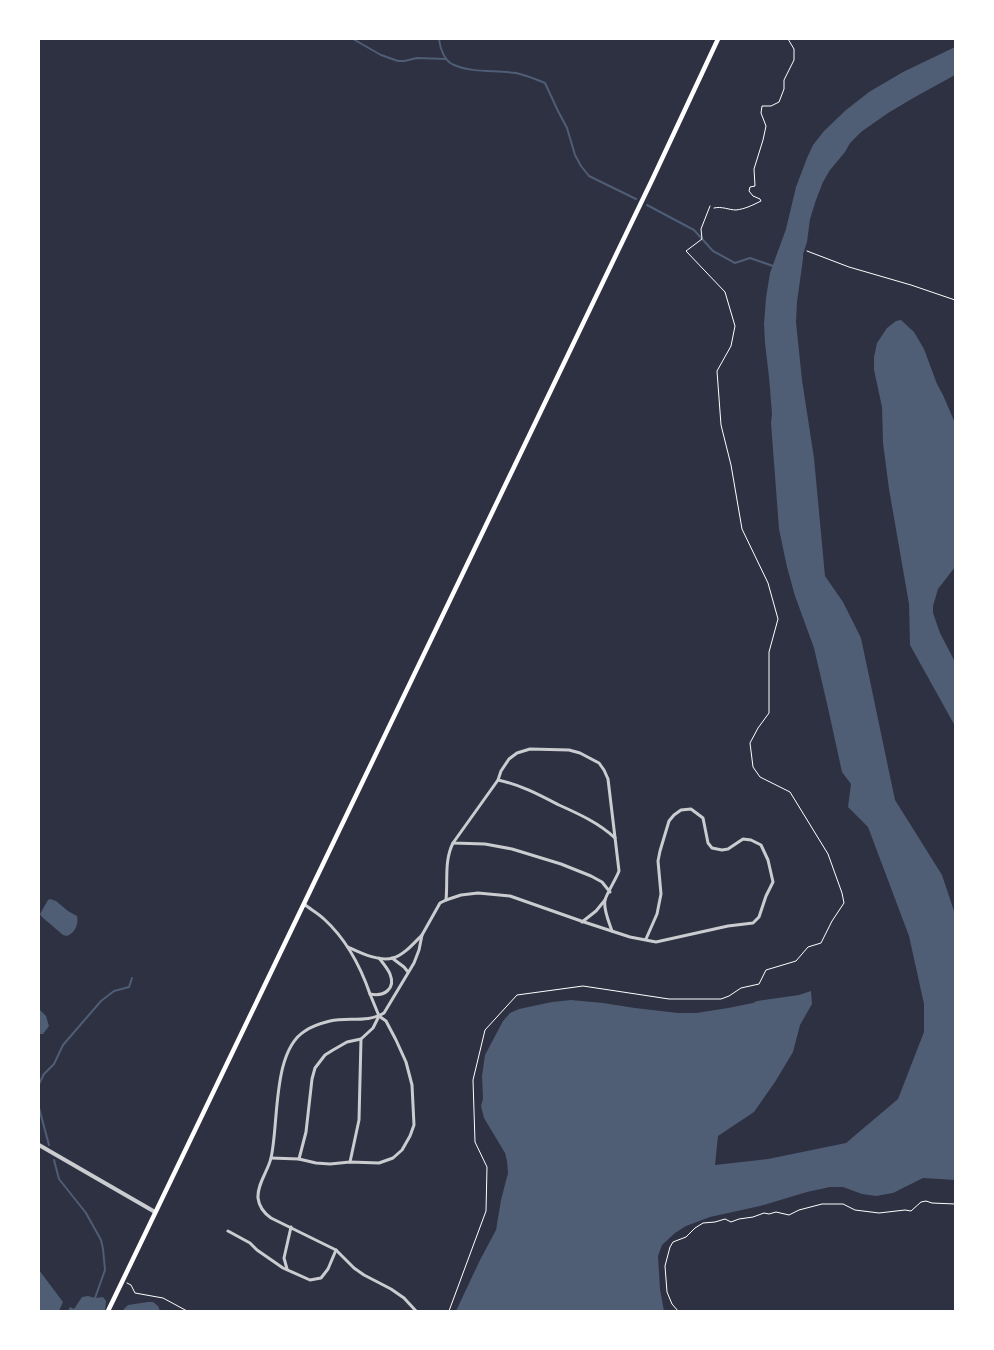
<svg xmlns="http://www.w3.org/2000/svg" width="994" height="1350" viewBox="0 0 994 1350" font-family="'Archivo Narrow',sans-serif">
<rect width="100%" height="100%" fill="#2d3142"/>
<g fill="#4f5d75">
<polygon points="955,47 955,75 915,97 888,113 861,132 850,143 845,152 830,170 823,182 816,200 810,219 807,242 803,254 803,259 797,302 796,322 802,380 814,458 825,576 843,602 861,638 895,800 942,875 955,914 955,1180 923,1178 893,1193 876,1196 862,1194 843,1187 830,1187 807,1192 760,1206 710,1217 686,1226 675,1233 662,1245 658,1256 660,1289 664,1311 456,1311 480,1260 496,1230 501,1200 508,1173 507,1161 505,1153 484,1118 481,1106 483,1099 482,1076 485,1055 503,1021 510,1013 519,1009 552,1002 571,1000 603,1003 635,1008 678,1013 696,1013 728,1008 753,1003 757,1001 799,995 811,991 812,1004 800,1025 793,1052 775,1082 754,1112 718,1136 715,1165 768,1159 846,1143 898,1099 924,1032 924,1004 909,936 868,827 848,807 851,784 842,772 828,708 814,648 795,596 787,567 779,529 771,423 772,414 769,377 765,343 764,324 766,298 770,273 786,229 796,187 807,158 813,145 824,131 846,110 869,92 903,72"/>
<polygon points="901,320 914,332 924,349 937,384 943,395 955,423 955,567 938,589 933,606 933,613 940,633 955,662 955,726 910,645 909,604 889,489 883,443 882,407 874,370 874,357 877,343 887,328 896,321"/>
<path d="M50,899L56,901L68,911L77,916C79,924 75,933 67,936L63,935L42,917L40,914L48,900Z"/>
<polygon points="39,1009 46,1016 49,1026 43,1034 39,1034"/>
<polygon points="39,1270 63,1302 59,1311 39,1311"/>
<polygon points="88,1296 95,1298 103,1297 106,1301 105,1311 68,1311 70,1307 74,1309 82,1297"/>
<polygon points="148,1302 153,1302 158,1306 160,1311 122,1311 128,1305"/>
</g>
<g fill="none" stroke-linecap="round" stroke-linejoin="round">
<g stroke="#4f5d75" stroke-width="2">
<polyline points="353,39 381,55 398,61 404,61 417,58 446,59"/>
<path d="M439,39C440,48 444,61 454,65C472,73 496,70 516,73C526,75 535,79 545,83L558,111L567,128L575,155L581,166L589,176L636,199"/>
<polyline points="647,205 694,230 713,251 735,263 750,258 773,266"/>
<polyline points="39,1084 44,1074 54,1064 63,1045 101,1001 114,991 129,987 132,978"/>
<polyline points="39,1108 49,1145"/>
<polyline points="54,1160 59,1179 86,1213 101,1240 103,1249 105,1270 95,1298"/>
</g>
<g stroke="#fff" stroke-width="1">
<path d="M714,208C722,206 729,210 736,210C745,209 753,205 761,201L760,199L753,196L749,191L750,187L755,186L754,169L763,140L766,126L761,113L762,106H771L779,102L784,89V80L794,60V49L788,39"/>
<polyline points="807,251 849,267 911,285 955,300"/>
<polyline points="127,1283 131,1285 135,1293 163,1298 187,1311"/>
<polyline points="449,1311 486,1211 487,1167 475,1142 473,1080 485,1030 517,995 583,986 669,999 721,999 729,996 741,988 759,984 766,970 796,961 808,947 821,943 832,921 844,903 842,893 828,854 790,792 760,777 753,767 750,743 758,728 769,713 769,652 778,619 768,583 742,529 731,465 721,425 717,371 731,346 735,326 725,292 686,251 702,239 701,229 710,206"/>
<polyline points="678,1311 672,1304 667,1292 665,1266 670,1247 673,1242 686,1237 695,1228 703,1223 715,1222 725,1219 731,1222 739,1219 753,1217 764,1213 769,1214 776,1212 789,1215 799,1210 822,1204 843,1204 855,1210 879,1213 905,1210 911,1211 921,1202 926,1201 932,1203 955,1204"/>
</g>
<g stroke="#caccd0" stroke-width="3">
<path d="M498,780C521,785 538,794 559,805C579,814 599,823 615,838"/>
<path d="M610,892L602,882L591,876L561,864L512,849L485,844L453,843L498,780L501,771L509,759L517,753L530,749L569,750L580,753L599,763L604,770L608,779L619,871C616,879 607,893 605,900C603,909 609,922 612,931"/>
<path d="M446,900C448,880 444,861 453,843"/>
<path d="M304,904C310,909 318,913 324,919C346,939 360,965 370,994C384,997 396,989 390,974C388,969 383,963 379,958"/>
<polyline points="582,922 596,911 605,900"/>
<path d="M348,947C361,953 379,962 393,958C404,955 414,943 422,935"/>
<polyline points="392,958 404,967 408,972"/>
<polyline points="271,1158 299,1159 316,1163 330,1164 350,1162 379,1163 393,1158 402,1150 410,1136 414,1125 412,1085 406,1062 396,1040 386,1021 379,1016 370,994"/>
<polyline points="299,1159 306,1132 312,1079 315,1068 325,1055 333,1050 347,1042 361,1039 373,1028 379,1016"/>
<polyline points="350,1162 359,1120 361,1039"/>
<polyline points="228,1231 250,1243 257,1250 283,1268 310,1280 321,1278 328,1269 336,1250"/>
<polyline points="287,1269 284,1258 291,1227"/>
<path d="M416,1311L404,1298L391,1289L364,1275L354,1268L336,1250L271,1218C264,1213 259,1207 258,1198C257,1184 268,1171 271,1158C279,1124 272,1051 305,1031C312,1026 322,1023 330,1021C348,1017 368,1023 384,1013L414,963L419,950L422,935L440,903L446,900L461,895L478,893L510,896L584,922L630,937L656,942L728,926L753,923L759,917L766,896L773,882L768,860L761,845L751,840L743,839L728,849L722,850L712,848L708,843L703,818L691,809L681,810L674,815L669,821L660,851L658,861L661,894L657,914L646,939"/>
</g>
<polyline stroke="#caccd0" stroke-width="4" points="39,1145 155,1212"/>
<polyline stroke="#fff" stroke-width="4.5" points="108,1311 653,178 718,39"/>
</g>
<rect width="994" height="1350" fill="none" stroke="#ffffff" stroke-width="80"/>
</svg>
